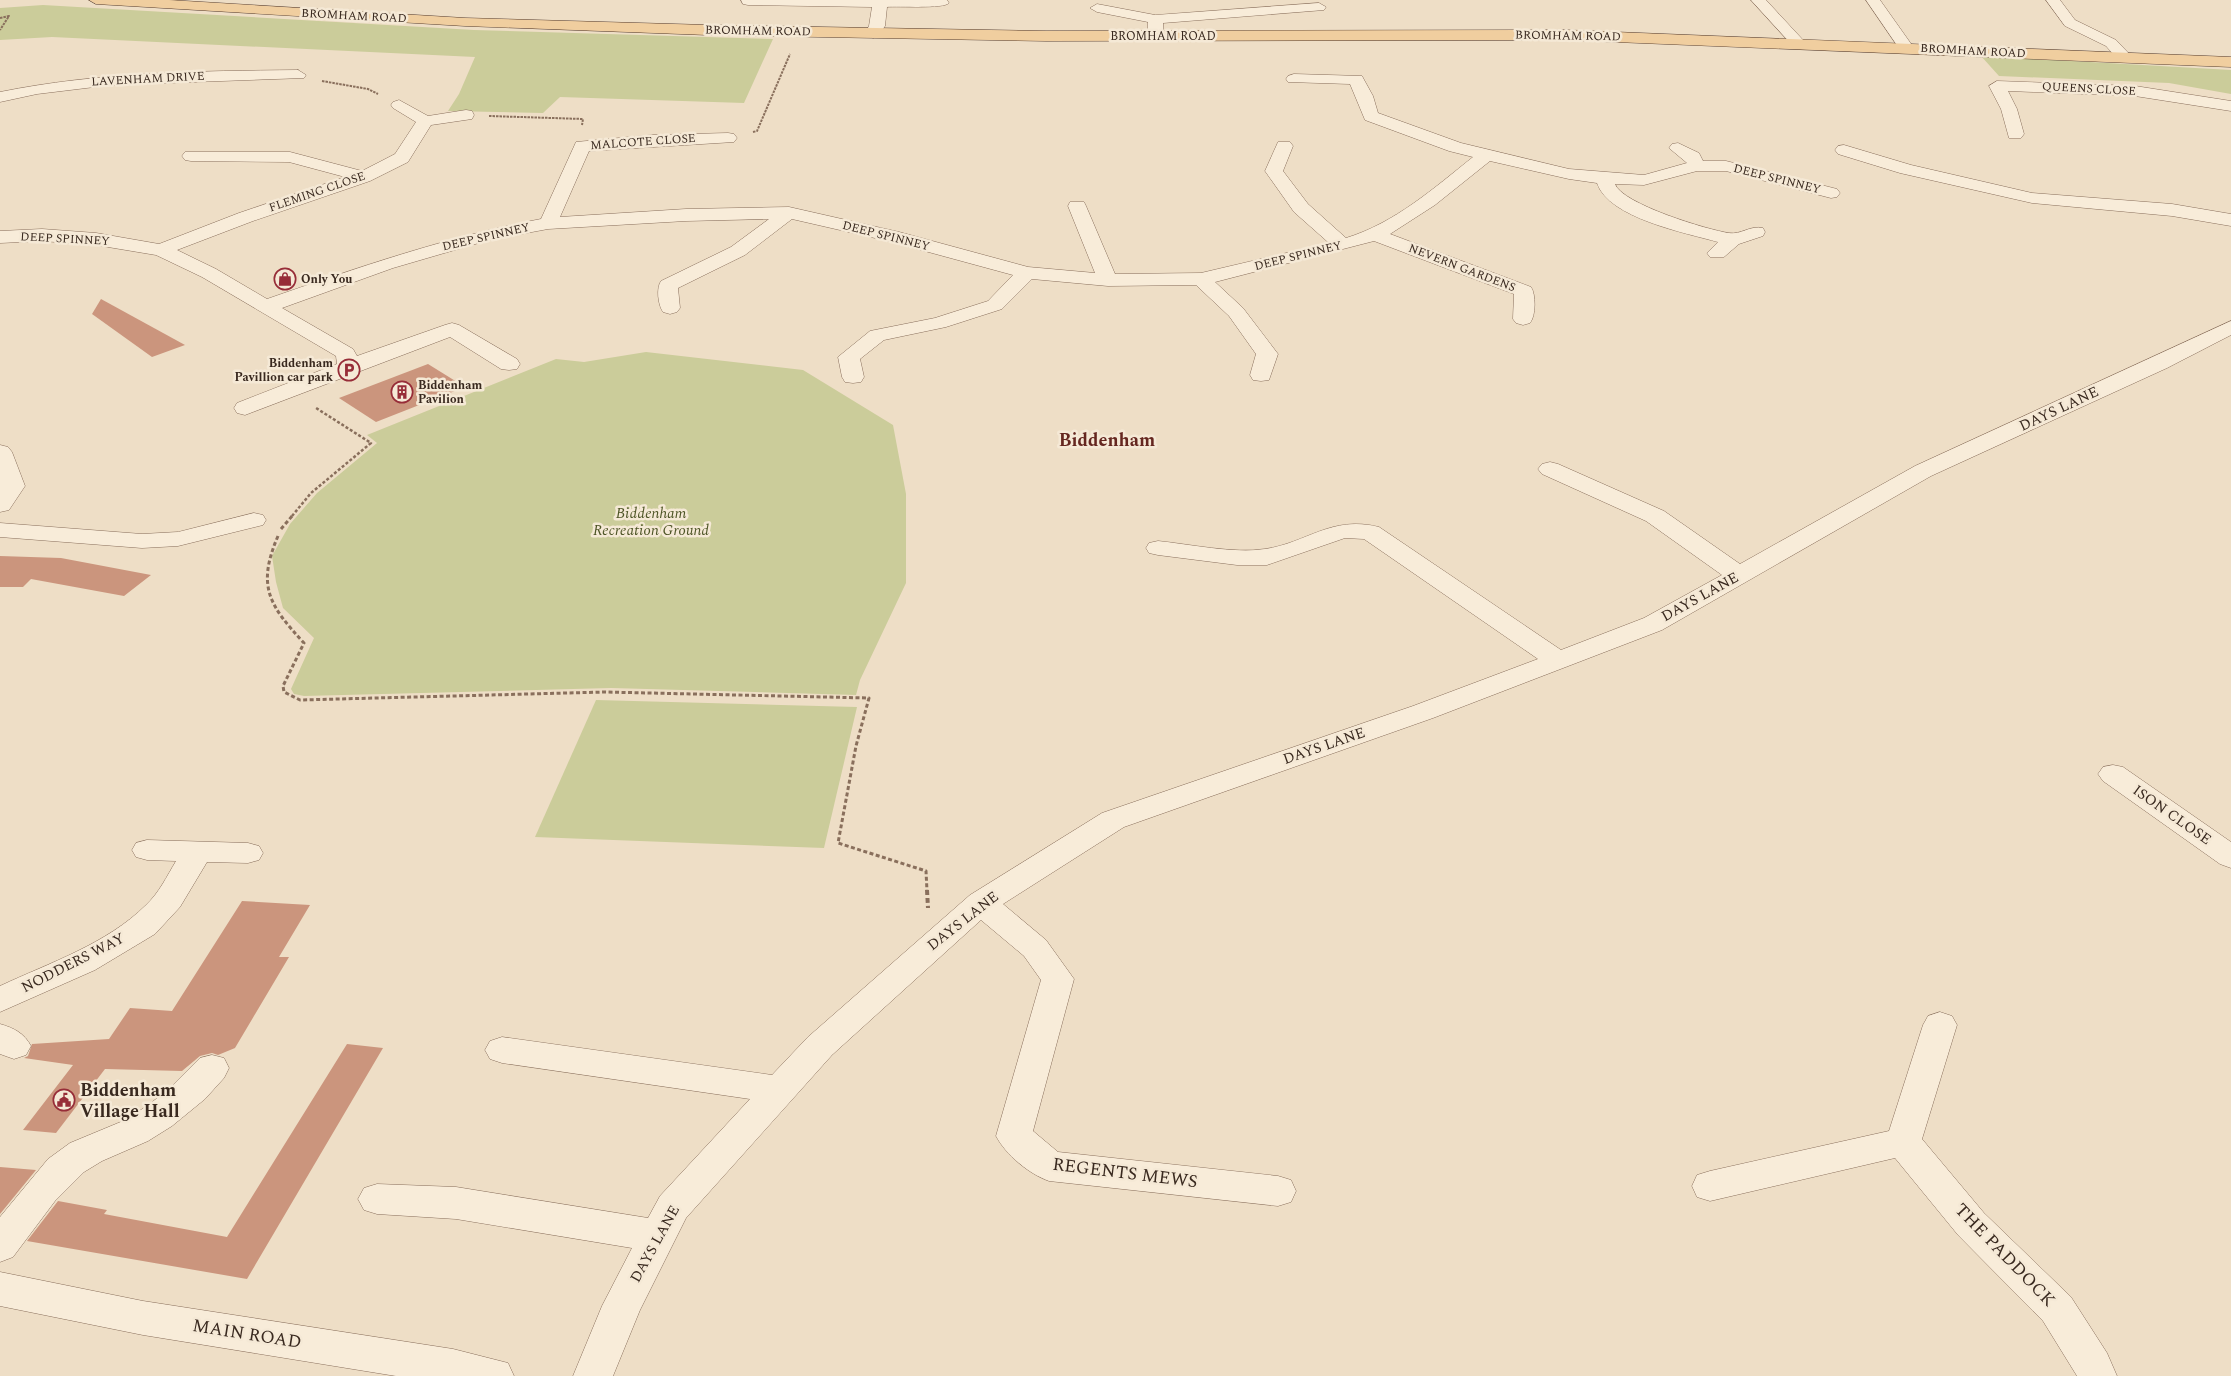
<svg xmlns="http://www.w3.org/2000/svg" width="2231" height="1376" viewBox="0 0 2231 1376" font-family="Spectral,serif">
<rect width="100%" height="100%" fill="#eedec6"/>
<g fill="#cbcc9a">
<polygon points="43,5 474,30 773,39 744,103 560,97 543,113 448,111 459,94 475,57 52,37 0,40 0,8"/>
<polygon points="1981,56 2231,70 2231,94 2169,83 1999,76"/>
<polygon points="646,352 803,370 893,425 906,494 906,583 860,680 856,695 611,688 304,696 294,694 291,689 314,638 283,608 276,582 272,556 290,524 317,493 377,443 367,435 556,359 584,362"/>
<polygon points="596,700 857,707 824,848 535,837"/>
</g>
<g fill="#cb957d">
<polygon points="101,299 185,345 152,357 92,314"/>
<polygon points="428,364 465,387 376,422 339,398"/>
<polygon points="0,556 61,558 151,575 124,596 31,579 23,587 0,587"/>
<polygon points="242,901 310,905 279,957 289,957 235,1048 218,1055 212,1053 200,1056 182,1071 105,1069 56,1133 23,1130 73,1065 24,1058 28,1056 32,1044 109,1039 130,1008 172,1011"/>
<polygon points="347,1044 383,1048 247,1279 27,1241 58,1201 107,1210 104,1214 227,1237"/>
<polygon points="0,1167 36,1170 0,1214"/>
</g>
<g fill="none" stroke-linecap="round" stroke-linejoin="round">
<g stroke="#896f5c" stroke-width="1">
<g id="minor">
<path d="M741,0H947L949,3C944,9 898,6 887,7L885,26L878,36L873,38L865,33L869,26L872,7L748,5L743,4Z"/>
<polygon points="1751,0 1766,0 1803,40 1806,43 1803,46 1793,46"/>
<polygon points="1866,0 1880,0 1914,48 1911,51 1901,51"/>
<polygon points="2046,0 2060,0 2075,20 2116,40 2134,59 2132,62 2120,62 2106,46 2065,26"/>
<polygon points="1319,3 1326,7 1324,10 1163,23 1164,36 1156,41 1148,36 1148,22 1097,12 1090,8 1097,4 1155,15"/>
<path d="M298,70L306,75L304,78L111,85L37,94L0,102V92C99,72 198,71 298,70Z"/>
<path d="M1294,74L1362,76L1373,96L1378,113L1461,143L1569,169L1644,175L1687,163L1669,148L1672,144L1678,143L1699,153L1703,161H1726L1837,189L1840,193L1837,197L1831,198L1726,171H1697L1644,185L1615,184C1622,204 1708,230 1729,233C1741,235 1750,225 1763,228L1765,232L1763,236L1739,244L1724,257H1710L1707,253L1718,242C1686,233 1608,218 1597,183L1569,179L1490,161L1435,205L1390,234L1531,287C1536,294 1536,316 1530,323L1523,325L1516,323L1513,319L1514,294L1374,241L1215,282L1243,308L1278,354L1269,380L1261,381L1253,380L1250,375L1256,354L1229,316L1196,285L1108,286L1032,279L1002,309L946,327L884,340L860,359L864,377L861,382L853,383L845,382L842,377L838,357L870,331L935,318L988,301L1013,275L888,241L792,219L745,255L678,288L680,308L677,312L670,314L663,312C658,305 656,288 661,281L731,247L769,219L686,221L548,229L489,240L393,268L282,308L353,349L357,356L445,325L452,323L459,325L517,359L520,364L517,369L509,370L501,369L450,337L245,415L237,413L234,408L237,403L337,364L336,356L202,277L156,255L96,245L42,241L0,243V231L42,229L96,233L159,244L239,213L345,177L289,162L191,161L185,160L182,156L185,152H290L362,171L395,154L416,122L393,108L391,105L393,102L399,100L428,116L466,110L472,111L474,115L472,119L431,125L408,162L370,181L253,221L177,250L216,269L267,299C357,268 446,237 541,219L576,142L652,135L728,133L734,134L737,138L734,142L589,151L560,217L686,209L789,207L899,232L1028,267L1095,273L1068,206L1070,202H1084L1086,206L1115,274L1201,273L1329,243L1294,212L1265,171L1278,142H1290L1293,146L1283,171L1308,204L1346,238C1395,223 1434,188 1473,157L1449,151L1365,120L1350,84L1288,82L1286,79L1288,76Z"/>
<polygon points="1997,81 2135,86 2231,101 2231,111 2135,96 2008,91 2017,109 2024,134 2021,138 2009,138 2001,109 1989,86"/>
<polygon points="1844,145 1911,165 2032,193 2172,204 2231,214 2231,226 2172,216 2032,203 1900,173 1838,154 1835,150 1838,146"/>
<path d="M2231,321V335L2167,368L1931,476L1662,630L1433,718L1124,827L1003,904L1046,940L1074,979L1033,1131L1058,1152L1278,1176L1291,1180L1296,1191L1291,1202L1278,1206L1049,1181C1029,1174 1006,1155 996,1136L1041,980L1024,956L981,920L832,1055L686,1218L640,1310L613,1376H573L602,1306L632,1248L456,1219L377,1214L364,1210L358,1199L364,1188L377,1184L456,1187L648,1218L660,1196L750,1099L502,1063L490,1059L485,1050L490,1041L502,1037L772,1075L808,1037L970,895L1102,813L1413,706L1538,659L1364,539L1345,538L1267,565H1237L1158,555L1149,553L1146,548L1149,543L1158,541C1188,544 1235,554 1265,549C1307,543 1331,515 1379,527L1561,650L1644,618L1722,575L1646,521L1542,474L1538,469L1542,464L1550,462L1558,464L1664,511L1740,564L1915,466Z"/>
<polygon points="0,445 8,447 12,452 25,486 9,510 0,512"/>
<polygon points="254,513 263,515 266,520 263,525 178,546 142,548 0,537 0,523 142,534 178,532"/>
<polygon points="2113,765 2123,767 2231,842 2231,868 2220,864 2103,781 2098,774 2103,767"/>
<path d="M147,840L248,843L259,846L263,853L259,860L248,863L207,862L180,907L155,934L95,970L0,1012V986C49,963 107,944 146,905C159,893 167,876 176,861L147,860L136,857L132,850L136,843Z"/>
<polygon points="1940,1012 1952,1016 1957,1025 1922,1139 1984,1213 2071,1297 2107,1353 2117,1376 2077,1376 2043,1321 1958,1235 1895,1158 1710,1201 1697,1197 1692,1186 1697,1175 1710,1171 1889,1131 1923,1025 1928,1016"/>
<path d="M0,1024C14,1028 24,1033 31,1046L26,1055L14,1059L0,1054Z"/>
<polygon points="212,1055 224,1058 229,1068 224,1078 205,1099 172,1126 148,1141 102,1161 84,1172 55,1201 13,1257 0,1262 0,1217 48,1159 70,1143 123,1121 147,1106 169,1089 200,1058"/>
<polygon points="0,1272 143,1301 453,1349 508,1363 514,1376 396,1376 143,1335 0,1306"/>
</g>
</g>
<g stroke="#573e30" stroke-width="1">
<polygon id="major" points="89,0 169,0 465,18 708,25 1046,31 1566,30 2231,57 2231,67 1566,40 1046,41 708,35 465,26 96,4"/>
</g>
<g stroke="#896f5c" stroke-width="2" stroke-dasharray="2.5 1" stroke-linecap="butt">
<polyline points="0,18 9,16 0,30"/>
<polyline points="322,81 368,89 378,94"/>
<polyline points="489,116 583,119 582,125"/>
<polyline points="753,132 757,131 790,54"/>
</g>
<polyline stroke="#896f5c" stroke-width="2.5" stroke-dasharray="3 2" stroke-linecap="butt" points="292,516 311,493 371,443 316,408"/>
<g stroke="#896f5c" stroke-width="3" stroke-dasharray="4 2.5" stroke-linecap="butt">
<polyline points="281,529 293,515"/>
<path d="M278,536C256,587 270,606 304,643L283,686L284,692L300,700L605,692L869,698L856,746L838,843L926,871L927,891"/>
</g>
<polyline stroke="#896f5c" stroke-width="4" stroke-dasharray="5 3" stroke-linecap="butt" points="927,890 928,908"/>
<use href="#minor" fill="#f8ecd9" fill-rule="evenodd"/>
<use href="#major" fill="#f0ce9f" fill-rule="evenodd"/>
</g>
<defs>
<g id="shop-ring" transform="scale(1.125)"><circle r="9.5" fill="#f5e9d6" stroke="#972d38" stroke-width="1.5"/><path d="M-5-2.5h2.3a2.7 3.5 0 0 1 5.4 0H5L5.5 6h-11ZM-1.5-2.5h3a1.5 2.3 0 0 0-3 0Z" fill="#972d38"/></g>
<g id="parking-ring" transform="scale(1.125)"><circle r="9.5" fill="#f5e9d6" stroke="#972d38" stroke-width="1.5"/><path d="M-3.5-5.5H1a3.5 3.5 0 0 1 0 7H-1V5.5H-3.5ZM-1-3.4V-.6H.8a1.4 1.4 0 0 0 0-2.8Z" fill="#972d38"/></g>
<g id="building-ring" transform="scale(1.125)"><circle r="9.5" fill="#f5e9d6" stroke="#972d38" stroke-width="1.5"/><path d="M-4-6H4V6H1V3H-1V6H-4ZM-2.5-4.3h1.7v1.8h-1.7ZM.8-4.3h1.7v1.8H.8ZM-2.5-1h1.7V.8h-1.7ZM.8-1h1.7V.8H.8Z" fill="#972d38"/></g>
<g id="civic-ring" transform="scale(1.125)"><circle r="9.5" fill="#f5e9d6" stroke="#972d38" stroke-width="1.5"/><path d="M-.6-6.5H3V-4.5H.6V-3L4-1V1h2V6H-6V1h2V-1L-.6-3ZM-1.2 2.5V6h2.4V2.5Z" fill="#972d38"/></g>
</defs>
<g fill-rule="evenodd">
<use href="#shop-ring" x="285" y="279"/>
<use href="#parking-ring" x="349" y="370"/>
<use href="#building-ring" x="402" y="392"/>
<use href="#civic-ring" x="64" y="1100"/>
</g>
<g text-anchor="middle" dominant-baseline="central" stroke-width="5" stroke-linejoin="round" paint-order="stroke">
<g font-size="12" fill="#39291f" stroke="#f5e9d6">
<text transform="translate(354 16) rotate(3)">BROMHAM ROAD</text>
<text transform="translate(758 31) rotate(1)">BROMHAM ROAD</text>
<text x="1163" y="36">BROMHAM ROAD</text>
<text transform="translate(1568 36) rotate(1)">BROMHAM ROAD</text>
<text transform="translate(1973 51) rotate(3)">BROMHAM ROAD</text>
<text transform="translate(148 79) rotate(-3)">LAVENHAM DRIVE</text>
<text transform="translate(2089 89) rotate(3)">QUEENS CLOSE</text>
<text transform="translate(643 142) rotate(-4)">MALCOTE CLOSE</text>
<text transform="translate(1777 179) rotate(14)">DEEP SPINNEY</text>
<text transform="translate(317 192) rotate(-19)">FLEMING CLOSE</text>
<text transform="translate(886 236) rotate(14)">DEEP SPINNEY</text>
<text transform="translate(486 237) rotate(-13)">DEEP SPINNEY</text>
<text transform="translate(65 239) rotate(3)">DEEP SPINNEY</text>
<text transform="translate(1298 256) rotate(-14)">DEEP SPINNEY</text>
<text transform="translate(1462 268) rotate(21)">NEVERN GARDENS</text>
</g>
<g font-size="12" font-weight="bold" fill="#39291f" stroke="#f5e9d6" text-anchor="start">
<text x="301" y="279">Only You</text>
<text x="333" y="363" text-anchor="end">Biddenham<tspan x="333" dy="14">Pavillion car park</tspan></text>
<text x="418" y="385">Biddenham<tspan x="418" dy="14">Pavilion</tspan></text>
</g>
<g font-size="15" fill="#39291f" stroke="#f5e9d6">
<text transform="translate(2059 409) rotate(-25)">DAYS LANE</text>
<text transform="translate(1700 597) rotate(-29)">DAYS LANE</text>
<text transform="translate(1324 746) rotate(-19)">DAYS LANE</text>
<text transform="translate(2172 815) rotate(35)">ISON CLOSE</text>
<text transform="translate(963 921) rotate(-38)">DAYS LANE</text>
<text transform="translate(73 963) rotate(-27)">NODDERS WAY</text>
<text transform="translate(655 1244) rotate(-61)">DAYS LANE</text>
</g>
<g font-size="15" font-style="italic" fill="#4e5526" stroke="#f5e9d6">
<text x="651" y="513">Biddenham<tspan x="651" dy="17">Recreation Ground</tspan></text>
</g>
<g font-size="18" font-weight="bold" fill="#652720" stroke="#f5e9d6">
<text x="1107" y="440">Biddenham</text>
</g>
<g font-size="18" font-weight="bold" fill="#39291f" stroke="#f5e9d6" text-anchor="start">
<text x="80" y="1090">Biddenham<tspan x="80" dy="21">Village Hall</tspan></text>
</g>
<g font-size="18" fill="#39291f" stroke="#f5e9d6">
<text transform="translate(1125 1173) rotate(7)">REGENTS MEWS</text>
<text transform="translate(2005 1255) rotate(46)">THE PADDOCK</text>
<text transform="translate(247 1334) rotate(9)">MAIN ROAD</text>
</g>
</g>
</svg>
